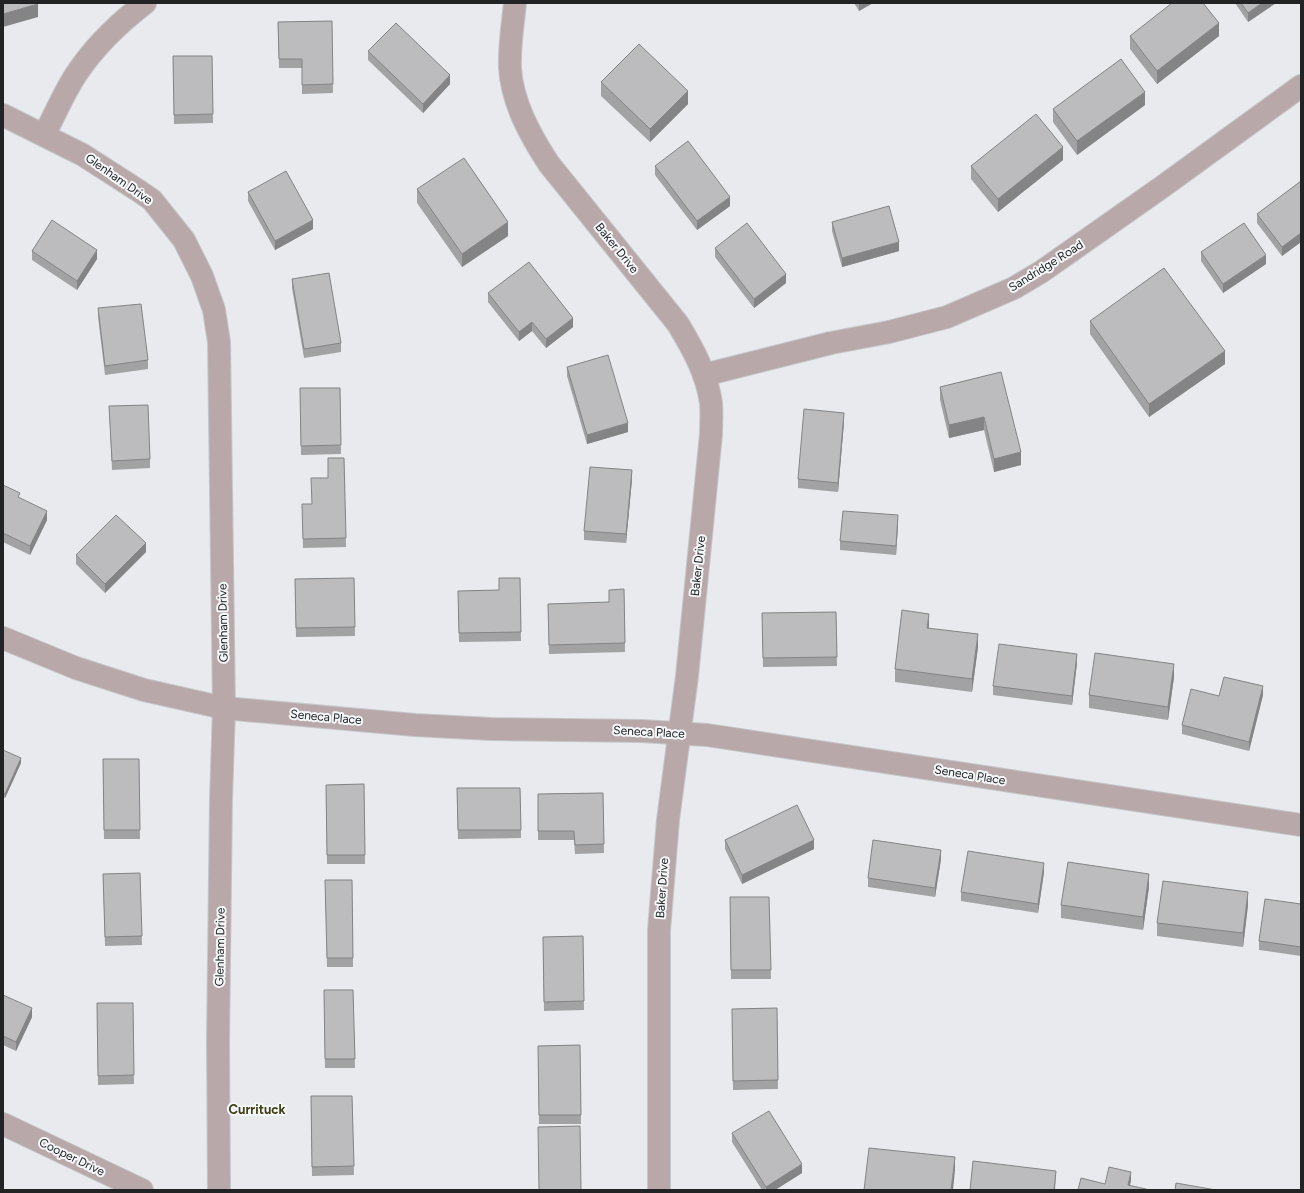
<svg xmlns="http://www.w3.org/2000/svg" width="1304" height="1193" viewBox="0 0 1304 1193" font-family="Figtree,sans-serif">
<rect width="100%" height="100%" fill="#e8eaed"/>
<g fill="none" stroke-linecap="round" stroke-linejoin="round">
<g stroke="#c4c6c9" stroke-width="24">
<g id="minor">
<path d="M515,3C513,24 509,46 510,68C512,102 530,135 549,164L678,324C693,349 707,374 711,403C712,413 711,424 711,434L687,676L668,820L659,930V1190"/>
<polyline points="3,115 83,155 139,191 152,200 184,240 202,276 214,310 219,342 224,708 221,799 218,1041 219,1190"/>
<path d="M44,135C55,115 64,92 77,73C95,46 119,23 145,3"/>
<polyline points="704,375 831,343 889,332 947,317 1014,288 1041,272 1162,187 1301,86"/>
<polyline points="3,638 76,668 144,690 224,708 415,725 491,729 642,731 707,735 1301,825"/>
<polyline points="3,1124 142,1190"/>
</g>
</g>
<use href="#minor" stroke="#b9a8a9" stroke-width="22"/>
</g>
<g fill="#a2a1a3">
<polygon points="854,3 873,3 859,11"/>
<polygon points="1235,3 1276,3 1248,22"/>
<polygon points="332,21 333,93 302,94 302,68 279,68 278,22"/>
<polygon points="1130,36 1219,36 1157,84 1130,49"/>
<polygon points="368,51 450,84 423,113 368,60"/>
<polygon points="173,56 212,56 213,123 174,124"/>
<polygon points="601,82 688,104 650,142 601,96"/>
<polygon points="1145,105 1077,155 1053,122 1053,109"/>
<polygon points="1063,160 998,212 971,179 971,166"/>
<polygon points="655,166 730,206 697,230 655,175"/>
<polygon points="1301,181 1301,242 1282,256 1257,223 1257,214"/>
<polygon points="417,189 508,236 462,267 417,203"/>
<polygon points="248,192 313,229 275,250 248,201"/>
<polygon points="832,222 899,251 842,267 832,231"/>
<polygon points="715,248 786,283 754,308 715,257"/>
<polygon points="32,251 97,259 77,290 32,260"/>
<polygon points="1201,252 1266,264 1223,293 1201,261"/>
<polygon points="292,279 341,343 341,352 304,358 292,288"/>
<polygon points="488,293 573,327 546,348 532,331 519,341 488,302"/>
<polygon points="98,308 148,360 148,369 105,375 98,317"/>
<polygon points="1090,321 1225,364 1149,417 1090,334"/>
<polygon points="567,367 628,432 587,444 567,376"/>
<polygon points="1001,372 1021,465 994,472 984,430 949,438 940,400 940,387"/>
<polygon points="300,388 340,388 341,454 301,455"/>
<polygon points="109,406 150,459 150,468 112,470"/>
<polygon points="844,422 838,492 798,488 798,479"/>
<polygon points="344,458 346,547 303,548 302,504 312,504 328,478"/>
<polygon points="632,479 626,543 584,540 584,531"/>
<polygon points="3,485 47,520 30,555 3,542"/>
<polygon points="898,524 896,555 840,550 840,541"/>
<polygon points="146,552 105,593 76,564 76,555"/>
<polygon points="354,578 355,636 296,637 295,579"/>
<polygon points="520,578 521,641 459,642 458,591 499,590"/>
<polygon points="624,589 625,652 549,654 548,604 609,602"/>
<polygon points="836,612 837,666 763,667 762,613"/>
<polygon points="929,628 978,647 972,692 895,682 895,669"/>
<polygon points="1077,663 1072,705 993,695 993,686"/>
<polygon points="1174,677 1168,720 1089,708 1089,695"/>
<polygon points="1263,695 1249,751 1182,734 1182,725 1219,696"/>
<polygon points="3,750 21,763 5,798 3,797"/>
<polygon points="103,759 139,759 140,839 104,839"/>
<polygon points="364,784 365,864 327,864 326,785"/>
<polygon points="457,788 520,788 521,838 458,839"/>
<polygon points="603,793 604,853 575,854 574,840 538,840 538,794"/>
<polygon points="725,840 814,849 742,884 725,849"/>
<polygon points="941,859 935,897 868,887 868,878"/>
<polygon points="1044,872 1038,913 961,901 961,892"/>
<polygon points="140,873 142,945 105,946 103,874"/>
<polygon points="325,880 352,880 353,967 327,967"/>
<polygon points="1149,887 1143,930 1061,918 1061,905"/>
<polygon points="730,897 769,897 771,979 731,979"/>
<polygon points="1301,904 1301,956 1259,950 1259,941"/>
<polygon points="1248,905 1243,947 1157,936 1157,923"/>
<polygon points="583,936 584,1010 544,1011 543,937"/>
<polygon points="324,990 353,990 355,1068 325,1068"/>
<polygon points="3,995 32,1017 16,1051 3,1045"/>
<polygon points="97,1003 133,1003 134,1084 98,1085"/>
<polygon points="777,1008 778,1089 733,1090 732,1009"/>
<polygon points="580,1045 581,1124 539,1124 538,1046"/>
<polygon points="311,1096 352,1096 354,1175 312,1176"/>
<polygon points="732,1133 802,1173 775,1190 762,1190 732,1142"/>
</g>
<g fill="#848385">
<polygon points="859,3 873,3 859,11"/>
<polygon points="1262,3 1276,3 1248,22 1248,13"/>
<polygon points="38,4 38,17 3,27 3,14"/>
<polygon points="1219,23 1219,36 1157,84 1157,71"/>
<polygon points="450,75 450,84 423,113 423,104"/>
<polygon points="688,91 688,104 650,142 650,129"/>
<polygon points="1145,92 1145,105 1077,155 1077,141"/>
<polygon points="1063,147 1063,160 998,212 998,199"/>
<polygon points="730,197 730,206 697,230 697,221"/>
<polygon points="313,220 313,229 275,250 275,241"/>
<polygon points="508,222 508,236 462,267 462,254"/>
<polygon points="1301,233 1301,242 1282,256 1282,247"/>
<polygon points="899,242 899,251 842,267 842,258"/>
<polygon points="97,250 97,259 77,290 77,281"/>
<polygon points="1266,255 1266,264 1223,293 1223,284"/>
<polygon points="786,274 786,283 754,308 754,299"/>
<polygon points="573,318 573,327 546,348 546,339"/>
<polygon points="532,322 532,331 519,341 519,332"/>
<polygon points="1225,351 1225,364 1149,417 1149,404"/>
<polygon points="844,413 844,422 838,492 838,483"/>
<polygon points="984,417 984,430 949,438 949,425"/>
<polygon points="628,423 628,432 587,444 587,435"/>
<polygon points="1021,452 1021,465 994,472 994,459"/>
<polygon points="632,470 632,479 626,543 626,534"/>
<polygon points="47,511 47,520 30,555 30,546"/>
<polygon points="898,515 898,524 896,555 896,546"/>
<polygon points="146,543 146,552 105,593 105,584"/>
<polygon points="929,614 929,627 927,641 927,628"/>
<polygon points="978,634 978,647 972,692 972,679"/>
<polygon points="1077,654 1077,663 1072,705 1072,696"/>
<polygon points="1174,664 1174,677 1168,720 1168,707"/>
<polygon points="1263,686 1263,695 1249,751 1249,742"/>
<polygon points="21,758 21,763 5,798 5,794"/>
<polygon points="814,840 814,849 742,884 742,875"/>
<polygon points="941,850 941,859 935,897 935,888"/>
<polygon points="1044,863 1044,872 1038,913 1038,904"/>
<polygon points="1149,874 1149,887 1143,930 1143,917"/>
<polygon points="1248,892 1248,905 1243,947 1243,933"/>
<polygon points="32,1008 32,1017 16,1051 16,1042"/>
<polygon points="955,1157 955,1170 953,1190 951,1190"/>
<polygon points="802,1164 802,1173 775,1190 766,1190 766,1187"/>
<polygon points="1056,1171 1055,1190 1054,1190"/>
<polygon points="1131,1172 1131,1181 1129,1190 1128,1185"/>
</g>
<g fill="#bcbbbe" stroke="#848385">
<polygon points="3,3 38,3 38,4 3,14"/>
<polygon points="1172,3 1203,3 1219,23 1157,71 1130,36"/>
<polygon points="1241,3 1262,3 1248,13"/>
<polygon points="332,21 333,84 302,85 302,59 279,59 278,22"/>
<polygon points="396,23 450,75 423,104 368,51"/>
<polygon points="639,44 688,91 650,129 601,82"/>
<polygon points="173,56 212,56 213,114 174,115"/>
<polygon points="1121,59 1145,92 1077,141 1053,109"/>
<polygon points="1036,114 1063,147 998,199 971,166"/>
<polygon points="688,141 730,197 697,221 655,166"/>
<polygon points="464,158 508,222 462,254 417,189"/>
<polygon points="286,171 313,220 275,241 248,192"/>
<polygon points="1301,181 1301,233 1282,247 1257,214"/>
<polygon points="889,206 899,242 842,258 832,222"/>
<polygon points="52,220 97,250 77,281 32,251"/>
<polygon points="747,223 786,274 754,299 715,248"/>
<polygon points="1244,223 1266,255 1223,284 1201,252"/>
<polygon points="529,262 573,318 546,339 532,322 519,332 488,293"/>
<polygon points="1164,268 1225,351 1149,404 1090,321"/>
<polygon points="329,273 341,343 304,349 292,279"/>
<polygon points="141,304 148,360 105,366 98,308"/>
<polygon points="608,355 628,423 587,435 567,367"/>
<polygon points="1001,372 1021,452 994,459 984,417 949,425 940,387"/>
<polygon points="300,388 340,388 341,445 301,446"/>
<polygon points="148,405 150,459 112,461 109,406"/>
<polygon points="804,409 844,413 838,483 798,479"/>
<polygon points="328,458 344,458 346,538 303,539 302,504 312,504 311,478 328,478"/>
<polygon points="590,467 632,470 626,534 584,531"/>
<polygon points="3,485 20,493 18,497 47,511 30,546 3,533"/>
<polygon points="843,511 898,515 896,546 840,541"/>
<polygon points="116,515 146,543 105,584 76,555"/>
<polygon points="354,578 355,627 296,628 295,579"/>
<polygon points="499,578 520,578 521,632 459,633 458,591 499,590"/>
<polygon points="624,589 625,643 549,645 548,604 609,602 609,590"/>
<polygon points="902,610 929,614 927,628 978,634 972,679 895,669"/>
<polygon points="836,612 837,657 763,658 762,613"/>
<polygon points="999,644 1077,654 1072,696 993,686"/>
<polygon points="1095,653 1174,664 1168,707 1089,695"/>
<polygon points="1224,677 1263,686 1249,742 1182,725 1191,689 1219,696"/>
<polygon points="3,750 21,758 5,794 3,793"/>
<polygon points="103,759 139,759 140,830 104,830"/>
<polygon points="364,784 365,855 327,855 326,785"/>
<polygon points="457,788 520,788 521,830 458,830"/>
<polygon points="603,793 604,844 575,845 574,831 538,831 538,794"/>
<polygon points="797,805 814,840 742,875 725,840"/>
<polygon points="873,840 941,850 935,888 868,878"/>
<polygon points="968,851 1044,863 1038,904 961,892"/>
<polygon points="1068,862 1149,874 1143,917 1061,905"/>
<polygon points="140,873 142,936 105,937 103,874"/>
<polygon points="325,880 352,880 353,958 327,958"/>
<polygon points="1163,881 1248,892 1243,933 1157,923"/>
<polygon points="730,897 769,897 771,970 731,970"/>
<polygon points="1265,899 1301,904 1301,947 1259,941"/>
<polygon points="583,936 584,1001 544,1002 543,937"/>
<polygon points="324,990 353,990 355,1059 325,1059"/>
<polygon points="3,995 32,1008 16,1042 3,1036"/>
<polygon points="97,1003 133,1003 134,1075 98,1076"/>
<polygon points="777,1008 778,1080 733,1081 732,1009"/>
<polygon points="580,1045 581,1115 539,1115 538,1046"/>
<polygon points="311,1096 352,1096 354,1166 312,1167"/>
<polygon points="769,1111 802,1164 766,1187 732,1133"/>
<polygon points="580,1126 581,1190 539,1190 538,1127"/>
<polygon points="869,1148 955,1157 951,1190 864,1190"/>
<polygon points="973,1161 1056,1171 1054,1190 970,1190"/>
<polygon points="1109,1167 1131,1172 1128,1185 1150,1190 1078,1190 1081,1178 1105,1184"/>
<polygon points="1176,1183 1216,1190 1175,1190"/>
</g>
<g text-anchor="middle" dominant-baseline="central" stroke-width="4" stroke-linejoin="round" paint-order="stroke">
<g font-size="12" fill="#222324" stroke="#f5f8fa">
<text transform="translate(119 179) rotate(35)">Glenham Drive</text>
<text transform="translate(617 248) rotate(51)">Baker Drive</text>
<text transform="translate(1046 266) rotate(-32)">Sandridge Road</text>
<text transform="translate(698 566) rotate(-84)">Baker Drive</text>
<text transform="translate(223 623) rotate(-91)">Glenham Drive</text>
<text transform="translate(326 717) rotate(5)">Seneca Place</text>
<text transform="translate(649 732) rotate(3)">Seneca Place</text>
<text transform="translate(970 775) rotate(9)">Seneca Place</text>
<text transform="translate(662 888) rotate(-86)">Baker Drive</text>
<text transform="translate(220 947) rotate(-89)">Glenham Drive</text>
<text transform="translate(72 1157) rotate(26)">Cooper Drive</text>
</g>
<g font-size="13" font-weight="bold" fill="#403f16" stroke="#f5f8fa">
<text x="257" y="1109">Currituck</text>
</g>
</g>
<rect width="1304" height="1193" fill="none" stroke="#222324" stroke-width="8"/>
</svg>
